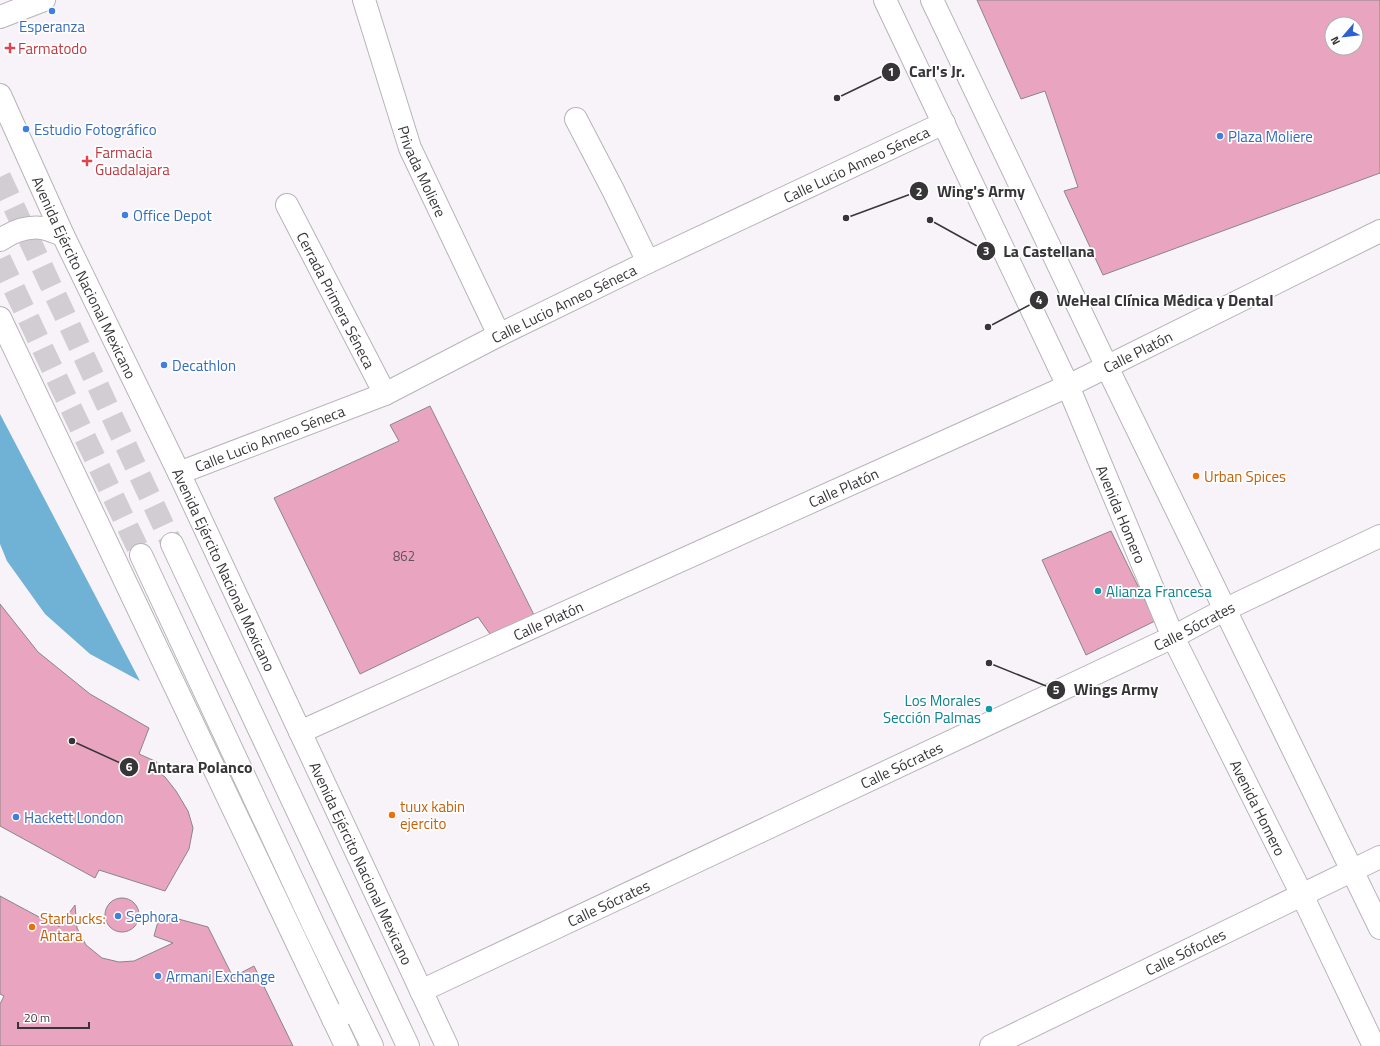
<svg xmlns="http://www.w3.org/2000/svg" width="1380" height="1046" viewBox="0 0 1380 1046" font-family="'Titillium Web',sans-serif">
<rect width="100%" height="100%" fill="#f7f3f8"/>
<polygon fill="#6fb2d6" points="0,414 140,681 90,654 45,614 7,561 0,544"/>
<g fill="#e9a5bf" stroke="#8b8587" fill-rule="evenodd">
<path d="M977,0H1380V173L1103,275L1064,191L1078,187L1045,91L1021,99ZM1332,24H1356V48H1332Z"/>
<polygon points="430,406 534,615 490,634 478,617 360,674 274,498 399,441 390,425"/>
<polygon points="1111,531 1155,621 1086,655 1042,560"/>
<polygon points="0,604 38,652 90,694 149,728 139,754 157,762 154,769 165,777 176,791 188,811 193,828 189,849 165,891 99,870 95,878 0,826"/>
<polygon points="0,896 39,917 50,913 59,927 75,905 77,928 86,945 102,958 119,962 134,961 173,943 154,936 159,918 165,919 171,917 208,927 233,977 254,966 293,1046 0,1046 0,1004 4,996 0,994"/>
<circle cx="122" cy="915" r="17"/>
</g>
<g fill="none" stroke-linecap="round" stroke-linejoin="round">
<g stroke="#d1cdd2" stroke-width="22" stroke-dasharray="22 11" stroke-linecap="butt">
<polyline points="0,177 172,544"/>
<polyline points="0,259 141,555"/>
</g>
<g stroke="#b7b4b9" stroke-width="24">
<g id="street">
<path id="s1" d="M364,0L410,148L499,335"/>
<polyline points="576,119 613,190 648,262"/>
<path id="s2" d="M287,205L385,394"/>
<path id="s3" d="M179,473L385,394L499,335L648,262L944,123"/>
<path id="s4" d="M300,732L1068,386L1380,231"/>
<path id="s5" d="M421,991L1173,637L1224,610L1380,536"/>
<path id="s6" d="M991,1046L1380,857"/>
</g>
</g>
<g stroke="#b7b4b9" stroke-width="24">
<g id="secondary">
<path id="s7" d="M885,0L1068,386L1173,637L1302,895L1374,1046"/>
<polyline points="932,0 1107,367 1380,928"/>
<polyline points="0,17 44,0"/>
<path id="s8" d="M0,95L63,235L179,473L447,1046"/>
<path d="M0,240C12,232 27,226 42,228C49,229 57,233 63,235"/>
<polyline points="0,318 346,1046"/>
</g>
</g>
<g stroke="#b7b4b9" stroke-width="24">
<g id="primary">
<polyline points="172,544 408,1046"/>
<polyline points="141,555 314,926 372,1046"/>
<polyline points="333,1019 354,1009"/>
</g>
</g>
<use href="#street" stroke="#fff" stroke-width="22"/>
<use href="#secondary" stroke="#fff" stroke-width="22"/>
<use href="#primary" stroke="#fff" stroke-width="22"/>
</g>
<g fill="#3f7fe0" stroke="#fff" stroke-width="1.5">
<circle cx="52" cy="11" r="4"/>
<circle cx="26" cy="129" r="4"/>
<circle cx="1220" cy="136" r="4"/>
<circle cx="125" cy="215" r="4"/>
<circle cx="164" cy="365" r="4"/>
<circle cx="16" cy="817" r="4"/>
<circle cx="118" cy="916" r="4"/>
<circle cx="158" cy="976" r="4"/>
</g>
<g fill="#e0444e" stroke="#fff" stroke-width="1.5">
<path d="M8 42h4v4h4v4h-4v4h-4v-4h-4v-4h4z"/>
<path d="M85 155h4v4h4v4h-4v4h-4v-4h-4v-4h4z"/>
</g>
<g fill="#e8710a" stroke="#fff" stroke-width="1.5">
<circle cx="1196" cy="476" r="4"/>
<circle cx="392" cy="815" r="4"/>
<circle cx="32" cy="927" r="4"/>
</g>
<g fill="#0f9aa8" stroke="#fff" stroke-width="1.5">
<circle cx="1098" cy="591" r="4"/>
<circle cx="989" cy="709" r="4"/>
</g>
<g text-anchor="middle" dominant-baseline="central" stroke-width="3.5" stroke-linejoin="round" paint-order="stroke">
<g font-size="13" fill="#64515a">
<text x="404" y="556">862</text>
</g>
<g font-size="15" fill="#366cbe" stroke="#fff" text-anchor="start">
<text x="52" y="26" text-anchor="middle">Esperanza</text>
<text x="34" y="129">Estudio Fotográfico</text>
<text x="1228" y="136">Plaza Moliere</text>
<text x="133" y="215">Office Depot</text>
<text x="172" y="365">Decathlon</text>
<text x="24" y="817">Hackett London</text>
<text x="126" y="916">Sephora</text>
<text x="166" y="976">Armani Exchange</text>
</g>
<g font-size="15" fill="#be3a42" stroke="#fff" text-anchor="start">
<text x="18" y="48">Farmatodo</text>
<text x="95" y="152">Farmacia<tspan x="95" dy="17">Guadalajara</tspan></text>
</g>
<g font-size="15" fill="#373538" stroke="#fff">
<text stroke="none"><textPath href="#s3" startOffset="745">Calle Lucio Anneo Séneca</textPath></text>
<text stroke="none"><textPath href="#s1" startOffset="181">Privada Moliere</textPath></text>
<text stroke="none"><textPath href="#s8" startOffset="201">Avenida Ejército Nacional Mexicano</textPath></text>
<text stroke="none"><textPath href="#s2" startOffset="107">Cerrada Primera Séneca</textPath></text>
<text stroke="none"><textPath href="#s3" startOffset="421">Calle Lucio Anneo Séneca</textPath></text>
<text stroke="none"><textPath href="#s4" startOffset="920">Calle Platón</textPath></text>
<text stroke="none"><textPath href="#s3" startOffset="97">Calle Lucio Anneo Séneca</textPath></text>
<text stroke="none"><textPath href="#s4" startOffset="596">Calle Platón</textPath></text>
<text stroke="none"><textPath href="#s7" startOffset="566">Avenida Homero</textPath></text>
<text stroke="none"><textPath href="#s8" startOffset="525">Avenida Ejército Nacional Mexicano</textPath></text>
<text stroke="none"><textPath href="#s4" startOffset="272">Calle Platón</textPath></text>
<text stroke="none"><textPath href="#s5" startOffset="855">Calle Sócrates</textPath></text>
<text stroke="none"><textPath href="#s5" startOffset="531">Calle Sócrates</textPath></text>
<text stroke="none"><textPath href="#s7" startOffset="890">Avenida Homero</textPath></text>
<text stroke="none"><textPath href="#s8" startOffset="849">Avenida Ejército Nacional Mexicano</textPath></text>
<text stroke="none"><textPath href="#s5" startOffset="207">Calle Sócrates</textPath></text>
<text stroke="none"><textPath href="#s6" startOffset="216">Calle Sófocles</textPath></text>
</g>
<g font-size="15" fill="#c56008" stroke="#fff" text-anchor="start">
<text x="1204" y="476">Urban Spices</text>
<text x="400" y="806">tuux kabin<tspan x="400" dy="17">ejercito</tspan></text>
<text x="40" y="918">Starbucks:<tspan x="40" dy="17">Antara</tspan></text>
</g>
<g font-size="15" fill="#0d838f" stroke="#fff" text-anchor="start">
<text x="1106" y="591">Alianza Francesa</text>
<text x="981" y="700" text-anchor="end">Los Morales<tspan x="981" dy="17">Sección Palmas</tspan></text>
</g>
</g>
<path fill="none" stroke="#373538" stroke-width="1.5" d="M837 98L891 72M846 218L919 191M930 220L986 251M988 327L1039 300M989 663L1056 690M72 741L129 767"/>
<g fill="#373538" stroke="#fff" stroke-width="1.5">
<circle cx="837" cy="98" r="4"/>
<circle cx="846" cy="218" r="4"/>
<circle cx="930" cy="220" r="4"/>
<circle cx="988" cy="327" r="4"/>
<circle cx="989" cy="663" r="4"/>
<circle cx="72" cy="741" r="4"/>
<circle cx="891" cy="72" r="10"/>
<circle cx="919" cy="191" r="10"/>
<circle cx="986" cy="251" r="10"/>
<circle cx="1039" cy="300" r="10"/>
<circle cx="1056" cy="690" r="10"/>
<circle cx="129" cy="767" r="10"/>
</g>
<g font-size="12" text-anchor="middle" font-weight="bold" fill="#fff">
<text x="891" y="76">1</text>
<text x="919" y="196">2</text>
<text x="986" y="255">3</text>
<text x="1039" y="304">4</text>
<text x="1056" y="694">5</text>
<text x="129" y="771">6</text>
</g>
<g font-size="16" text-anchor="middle" font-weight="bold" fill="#373538" stroke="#fff" stroke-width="3.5" stroke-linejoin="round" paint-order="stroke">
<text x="937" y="77">Carl's Jr.</text>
<text x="981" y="197">Wing's Army</text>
<text x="1049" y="257">La Castellana</text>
<text x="1165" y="306">WeHeal Clínica Médica y Dental</text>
<text x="1116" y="695">Wings Army</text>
<text x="200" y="773">Antara Polanco</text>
</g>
<g transform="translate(1344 36) rotate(242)"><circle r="19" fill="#ffffff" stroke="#afaeaf"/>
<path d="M0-3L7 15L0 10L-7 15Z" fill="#2d61cf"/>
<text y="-6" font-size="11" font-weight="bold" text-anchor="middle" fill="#373538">N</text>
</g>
<path d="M18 1022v6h71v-6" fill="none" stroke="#373538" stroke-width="2"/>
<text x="24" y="1022" font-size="12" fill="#373538" stroke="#ffffff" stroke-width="3" paint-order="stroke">20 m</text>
</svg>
